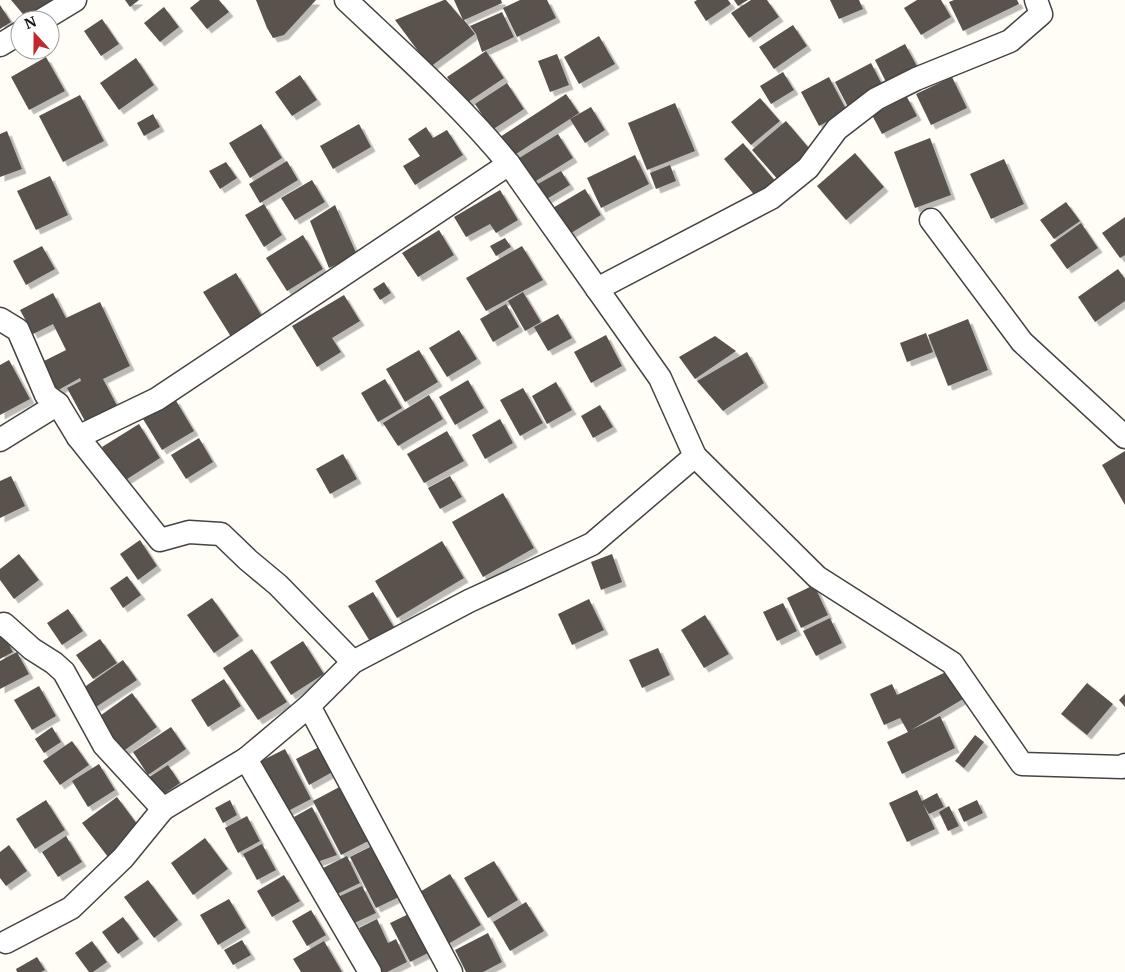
<svg xmlns="http://www.w3.org/2000/svg" width="1125" height="972" viewBox="0 0 1125 972" font-family="Merriweather,serif">
<defs>
<filter id="shadow"><feDropShadow dx="4.5" dy="4.5" stdDeviation="0" flood-color="#0004"/></filter>
</defs>
<rect width="100%" height="100%" fill="#fffdf5"/>
<g fill="#5a524d" filter="url(#shadow)">
<polygon points="11,0 54,0 28,20"/>
<polygon points="125,0 139,0 130,7"/>
<polygon points="200,0 219,0 229,12 207,29 190,8"/>
<polygon points="256,0 316,0 284,35 273,38 267,28"/>
<polygon points="444,0 446,0 463,20 454,0 501,0 502,3 464,20 475,34 430,67 395,20"/>
<polygon points="520,0 547,0 556,18 517,37 503,8"/>
<polygon points="697,0 728,0 731,4 706,21 694,2"/>
<polygon points="734,0 748,0 738,6"/>
<polygon points="751,0 767,0 779,17 749,38 731,13"/>
<polygon points="830,0 859,0 863,9 839,19"/>
<polygon points="917,0 941,0 951,17 921,35 904,8"/>
<polygon points="954,0 1017,0 1019,4 963,31 949,2"/>
<polygon points="0,5 11,22 0,29"/>
<polygon points="164,7 179,27 160,42 144,23"/>
<polygon points="502,12 514,37 482,52 476,34 470,26"/>
<polygon points="102,19 119,44 101,56 84,31"/>
<polygon points="793,25 807,46 774,69 759,47"/>
<polygon points="599,36 615,64 579,84 564,57"/>
<polygon points="905,44 919,70 888,86 875,60"/>
<polygon points="486,51 504,78 465,104 447,77"/>
<polygon points="557,54 569,85 550,92 538,61"/>
<polygon points="46,57 65,91 29,110 11,77"/>
<polygon points="136,58 154,85 119,110 100,83"/>
<polygon points="871,63 885,90 849,109 835,82"/>
<polygon points="783,72 794,90 771,104 760,86"/>
<polygon points="300,75 317,100 292,116 275,92"/>
<polygon points="829,77 847,111 819,126 801,92"/>
<polygon points="952,77 967,108 931,125 916,94"/>
<polygon points="507,83 524,109 492,130 475,104"/>
<polygon points="566,94 579,113 513,156 500,137"/>
<polygon points="80,95 104,141 63,162 39,116"/>
<polygon points="907,97 917,116 882,134 872,115"/>
<polygon points="760,98 780,121 751,145 731,122"/>
<polygon points="675,103 695,151 647,170 628,123"/>
<polygon points="591,107 605,130 585,143 570,119"/>
<polygon points="153,114 160,127 144,136 137,123"/>
<polygon points="786,121 814,154 780,182 752,150"/>
<polygon points="261,124 282,158 250,178 229,143"/>
<polygon points="359,124 371,147 333,169 320,146"/>
<polygon points="426,127 433,138 447,130 463,155 415,185 403,166 420,156 408,139"/>
<polygon points="7,131 22,169 0,177 0,134"/>
<polygon points="558,134 573,158 531,184 516,160"/>
<polygon points="930,138 951,195 915,208 894,152"/>
<polygon points="743,143 776,182 757,198 724,159"/>
<polygon points="855,153 884,187 846,220 817,186"/>
<polygon points="635,155 649,184 601,208 587,178"/>
<polygon points="1004,159 1024,204 991,219 970,174"/>
<polygon points="287,161 298,180 260,203 249,184"/>
<polygon points="226,162 237,178 220,189 209,171"/>
<polygon points="670,165 676,181 656,189 650,173"/>
<polygon points="561,171 570,185 545,200 536,185"/>
<polygon points="50,176 68,215 36,230 17,191"/>
<polygon points="312,180 325,202 295,220 281,198"/>
<polygon points="585,189 601,215 566,236 551,209"/>
<polygon points="500,190 518,220 496,233 490,224 466,237 454,217"/>
<polygon points="1066,202 1080,221 1054,239 1040,220"/>
<polygon points="264,204 282,235 264,247 245,215"/>
<polygon points="335,205 357,255 329,268 310,221"/>
<polygon points="1125,217 1125,255 1120,258 1102,233"/>
<polygon points="1081,223 1098,248 1067,269 1050,245"/>
<polygon points="439,230 454,255 418,277 402,253"/>
<polygon points="303,235 323,269 287,291 266,258"/>
<polygon points="505,238 511,247 496,256 490,246"/>
<polygon points="42,246 55,269 26,285 13,261"/>
<polygon points="522,246 543,280 486,311 466,278"/>
<polygon points="1118,269 1125,279 1125,301 1095,322 1078,297"/>
<polygon points="236,273 265,321 233,340 203,292"/>
<polygon points="384,282 391,293 380,300 373,289"/>
<polygon points="523,292 541,322 525,331 508,301"/>
<polygon points="53,293 66,318 100,302 130,366 103,379 121,413 86,423 67,388 81,381 80,378 53,393 38,364 66,350 53,324 33,334 20,310"/>
<polygon points="344,295 360,321 332,338 341,352 317,367 292,326"/>
<polygon points="506,304 519,327 493,342 480,319"/>
<polygon points="558,314 572,338 548,351 534,327"/>
<polygon points="968,319 988,370 948,386 928,335"/>
<polygon points="459,330 477,359 447,377 429,348"/>
<polygon points="926,333 933,352 907,362 900,343"/>
<polygon points="606,335 622,366 591,383 574,352"/>
<polygon points="715,336 736,351 695,379 679,357"/>
<polygon points="419,350 438,382 405,402 386,369"/>
<polygon points="747,352 764,383 723,411 697,381"/>
<polygon points="9,360 30,399 0,415 0,365"/>
<polygon points="385,379 402,408 378,422 361,393"/>
<polygon points="468,380 484,408 455,425 439,397"/>
<polygon points="556,382 572,410 547,424 532,396"/>
<polygon points="523,388 543,423 520,436 500,400"/>
<polygon points="429,395 443,419 398,446 383,423"/>
<polygon points="175,399 194,431 162,450 143,419"/>
<polygon points="600,405 613,427 593,438 581,416"/>
<polygon points="500,419 513,443 485,459 472,435"/>
<polygon points="139,424 160,458 124,481 102,447"/>
<polygon points="447,431 464,461 424,483 407,454"/>
<polygon points="199,438 213,462 186,479 171,455"/>
<polygon points="1125,451 1125,505 1102,465"/>
<polygon points="343,454 357,479 330,494 316,469"/>
<polygon points="11,476 25,506 0,518 0,481"/>
<polygon points="450,476 462,497 440,509 428,488"/>
<polygon points="503,493 534,548 483,577 452,522"/>
<polygon points="140,540 157,566 138,580 120,554"/>
<polygon points="442,541 464,578 397,618 375,581"/>
<polygon points="19,554 39,580 14,599 0,580 0,569"/>
<polygon points="612,554 622,582 601,590 591,562"/>
<polygon points="127,576 141,595 123,608 110,588"/>
<polygon points="814,585 828,615 801,628 787,598"/>
<polygon points="373,592 395,629 371,643 348,606"/>
<polygon points="212,598 239,636 214,653 187,615"/>
<polygon points="589,599 604,630 572,645 558,614"/>
<polygon points="783,603 797,631 777,641 763,612"/>
<polygon points="68,609 83,631 62,645 47,623"/>
<polygon points="705,615 729,654 704,668 681,630"/>
<polygon points="830,618 842,643 816,656 803,631"/>
<polygon points="0,628 13,652 0,659"/>
<polygon points="100,639 117,663 93,679 76,655"/>
<polygon points="303,641 324,674 291,695 270,662"/>
<polygon points="658,648 670,675 642,688 629,660"/>
<polygon points="252,649 287,702 258,720 223,668"/>
<polygon points="17,652 29,674 0,689 0,661"/>
<polygon points="123,660 137,680 96,707 83,688"/>
<polygon points="946,672 963,699 911,730 940,716 955,748 902,774 887,742 908,732 900,718 884,725 870,694 892,684 897,695"/>
<polygon points="224,679 241,706 208,727 191,700"/>
<polygon points="1087,683 1113,704 1087,735 1061,714"/>
<polygon points="39,686 56,716 32,730 14,700"/>
<polygon points="132,693 157,727 122,752 97,718"/>
<polygon points="1125,694 1125,707 1119,700"/>
<polygon points="52,727 61,742 44,753 35,739"/>
<polygon points="171,727 186,749 148,775 133,752"/>
<polygon points="975,735 984,742 964,768 955,761"/>
<polygon points="72,741 89,765 60,785 43,761"/>
<polygon points="323,745 336,770 309,785 296,759"/>
<polygon points="285,749 311,799 288,811 261,761"/>
<polygon points="99,764 115,790 88,807 72,781"/>
<polygon points="168,765 180,783 161,796 148,778"/>
<polygon points="345,784 374,838 341,855 313,801"/>
<polygon points="917,790 922,801 937,793 944,807 929,814 923,804 935,829 907,842 889,803"/>
<polygon points="117,797 143,832 108,857 82,823"/>
<polygon points="46,800 65,830 35,849 16,819"/>
<polygon points="230,800 237,815 223,823 215,808"/>
<polygon points="977,800 983,813 964,822 958,809"/>
<polygon points="949,806 959,826 948,831 939,812"/>
<polygon points="312,807 337,855 317,862 294,817"/>
<polygon points="247,816 260,841 238,853 225,828"/>
<polygon points="66,836 82,862 58,877 42,852"/>
<polygon points="205,838 228,869 193,895 171,863"/>
<polygon points="378,843 403,895 376,908 350,857"/>
<polygon points="262,844 276,870 257,880 243,854"/>
<polygon points="9,845 27,871 6,886 0,878 0,852"/>
<polygon points="347,856 360,883 335,895 321,869"/>
<polygon points="494,861 518,900 488,918 464,878"/>
<polygon points="450,874 481,925 448,944 418,893"/>
<polygon points="284,875 300,901 272,917 257,891"/>
<polygon points="148,880 178,920 154,938 124,897"/>
<polygon points="362,886 376,913 352,924 338,897"/>
<polygon points="229,899 246,928 218,945 200,915"/>
<polygon points="526,902 544,931 510,951 493,922"/>
<polygon points="311,910 326,935 307,946 292,921"/>
<polygon points="415,911 434,950 410,962 390,923"/>
<polygon points="123,917 139,939 118,954 102,932"/>
<polygon points="377,919 388,943 396,939 407,962 387,972 380,972 359,928"/>
<polygon points="488,933 502,962 483,972 466,972 455,950"/>
<polygon points="242,940 251,955 233,965 224,950"/>
<polygon points="92,941 107,962 93,972 89,972 75,953"/>
<polygon points="324,941 342,972 301,972 293,959"/>
<polygon points="37,957 45,970 41,972 17,972 16,969"/>
</g>
<g fill="none" stroke-linecap="round" stroke-linejoin="round">
<g stroke="#444" stroke-width="25">
<g id="minor">
<path d="M346,0C402,53 460,104 509,164"/>
<polyline points="42,20 75,0"/>
<polyline points="0,45 20,33"/>
<polyline points="931,220 1022,342 1125,437"/>
<polyline points="597,289 771,198 808,168 837,129 876,99 916,79 1010,41 1041,14 1036,0"/>
<polyline points="0,319 18,330 46,395 58,404 78,437 160,540 189,532 221,534 248,560 278,585 353,662"/>
<polyline points="78,437 157,399 509,164 660,378 695,456 817,577 952,663 1022,764 1122,767 1125,765"/>
<polyline points="0,440 58,404"/>
<polyline points="0,625 4,624 32,649 54,663 64,672 104,745 163,809 246,759 309,706"/>
<polyline points="246,759 370,972"/>
<polyline points="6,942 71,908 123,858 163,809"/>
<polyline points="451,972 309,706 353,662 469,601 592,544 695,456"/>
</g>
</g>
<use href="#minor" stroke="#fff" stroke-width="22"/>
</g>
<g transform="translate(35 35) rotate(339)"><circle r="24" fill="#ffffff" stroke="#a0a0a0"/>
<path d="M0-4L9 19L0 12L-9 19Z" fill="#c4262e"/>
<text y="-8" font-size="14" font-weight="bold" text-anchor="middle" fill="#111111">N</text>
</g>
</svg>
